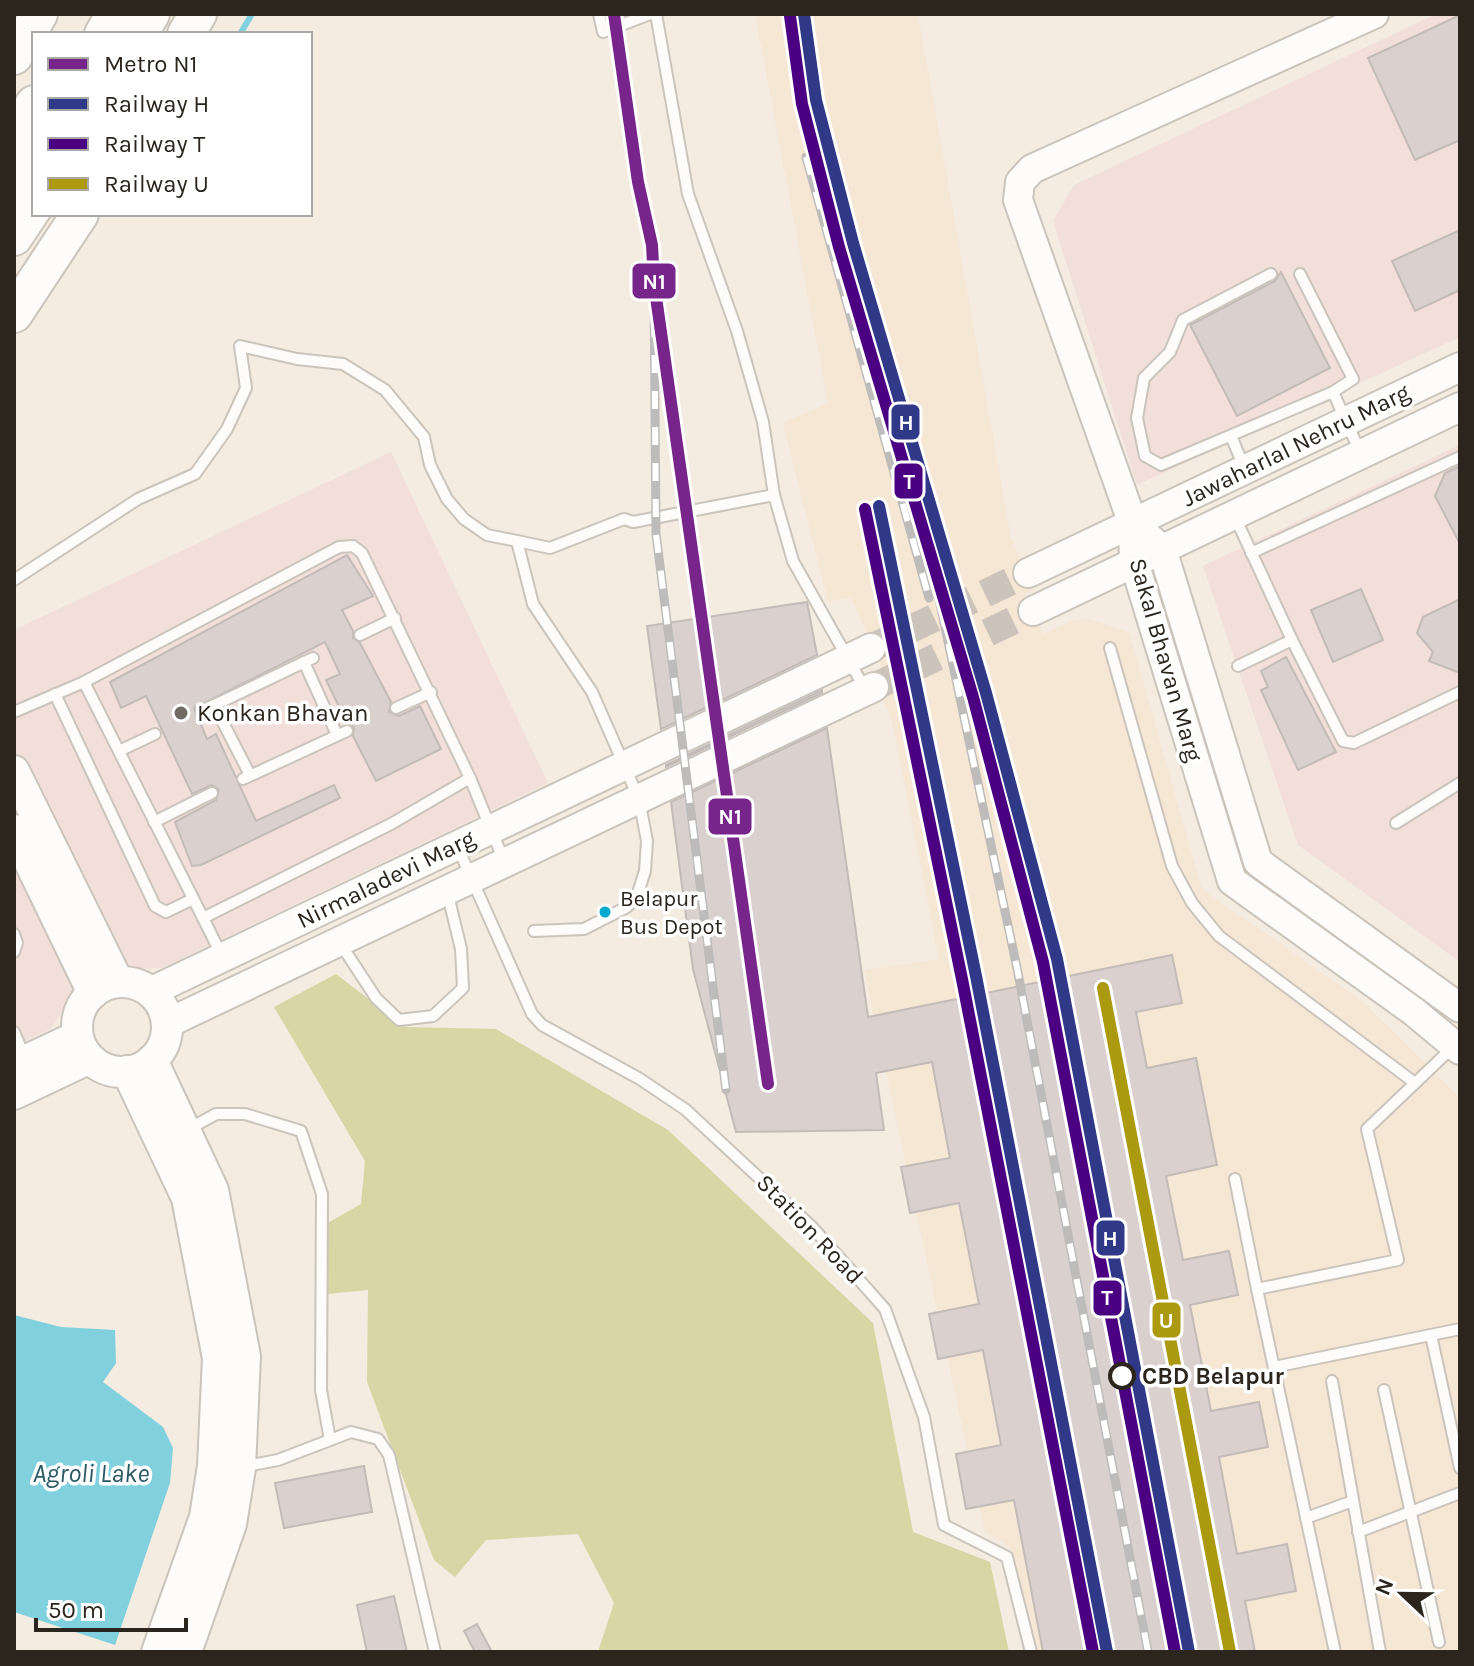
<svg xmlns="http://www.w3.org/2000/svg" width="1474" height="1666" viewBox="0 0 1474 1666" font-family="Karla,sans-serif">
<rect width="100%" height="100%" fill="#f4ebe1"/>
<g fill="#f2dfd9">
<polygon points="1436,14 1460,14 1460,337 1137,485 1053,221 1074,185"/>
<polygon points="1460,445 1460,962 1298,845 1203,566"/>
<polygon points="391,452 548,783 162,968 111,969 87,981 50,1029 14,1046 14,630"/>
</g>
<polygon fill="#f6e6d4" points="755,14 918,14 1011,538 1034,588 1025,594 1043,634 1074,620 1089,619 1129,632 1202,889 1362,1001 1460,1098 1460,1652 1037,1652 1009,1546 985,1532 864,970 939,959 891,716 870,674 882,668 851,598 828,602 783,423 828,403"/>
<polygon fill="#d7d6a4" points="336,974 405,1027 496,1029 668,1130 873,1323 913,1532 990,1562 1009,1652 598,1652 614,1603 578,1534 486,1540 455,1577 434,1560 367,1382 368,1290 327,1294 317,1229 361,1204 365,1161 274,1007"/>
<polygon fill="#80d0de" points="14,1315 61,1327 115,1330 116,1363 103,1382 163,1427 173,1448 170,1483 115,1645 14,1612"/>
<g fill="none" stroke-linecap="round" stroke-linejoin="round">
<polyline stroke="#80d0de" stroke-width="6" points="240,34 252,14"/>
</g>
<g fill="#dad1cf" stroke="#c2bbb8" stroke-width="2">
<polygon points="1460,15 1460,140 1415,160 1368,58"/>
<polygon points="1460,230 1460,290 1415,311 1392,261"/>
<polygon points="1281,272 1330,368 1237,416 1190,325 1275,281"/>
<polygon points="1460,466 1460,544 1435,496 1445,473"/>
<polygon points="347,555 373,596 342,610 353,631 353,638 360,643 391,702 389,712 399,716 420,706 441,749 376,781 353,736 354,727 347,723 326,680 340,674 325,642 194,708 207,739 216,734 256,821 334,785 340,798 201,865 192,866 175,822 216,800 219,790 212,785 192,794 146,696 121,708 110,682"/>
<polygon points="1361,589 1383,640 1333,662 1311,610"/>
<polygon points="1460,599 1460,673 1429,661 1433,652 1417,633 1423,617"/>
<polygon points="807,602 817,655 661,729 647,626"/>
<polygon points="1286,657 1336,752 1298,770 1261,690 1268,687 1261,671"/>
<polygon points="822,690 822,693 666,767 666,765"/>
<polygon points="827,728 868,1017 1172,955 1182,1003 1136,1012 1147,1068 1196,1058 1217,1165 1166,1176 1183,1260 1229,1251 1238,1295 1190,1305 1211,1411 1259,1402 1268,1447 1219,1457 1237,1554 1287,1544 1296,1591 1245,1601 1255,1652 1043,1652 1014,1500 966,1509 956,1454 1001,1445 983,1350 938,1359 929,1314 979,1304 959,1203 910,1213 901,1167 950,1158 932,1062 876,1073 884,1130 736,1132 693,969 671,802"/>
<polygon points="364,1466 372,1512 284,1528 275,1483"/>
<polygon points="394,1596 407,1652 367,1652 357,1605"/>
<polygon points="477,1624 492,1652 475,1652 464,1631"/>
</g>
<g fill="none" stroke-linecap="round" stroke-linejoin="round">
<g stroke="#ccc3ba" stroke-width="28" stroke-dasharray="28 14" stroke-linecap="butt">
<polyline points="871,648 1028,573"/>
<polyline points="874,687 1033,611"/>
</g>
<g stroke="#cbc4bc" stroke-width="14">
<g id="lane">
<polyline points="599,14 603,32 650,14"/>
<polyline points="656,14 688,194 737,331 763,422 774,495"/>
<polyline points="1271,274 1183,320 1170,352 1144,378 1137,418 1145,456 1161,465 1333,392"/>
<polyline points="1300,274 1353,379 1333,392 1360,452"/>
<polyline points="1231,436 1244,467"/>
<polyline points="1235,517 1292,640 1238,666"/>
<polyline points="517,541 550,548 624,519 633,522 774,495 793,561 865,689"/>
<polyline points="1251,553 1460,457"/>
<polyline points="14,580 138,499 195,474 227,429 246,388 240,346 297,359 343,364 385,390 424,437 430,465 447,499 464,519 487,535 517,541 533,604 592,692 639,799 647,841 645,871 637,896 627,907 584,929 534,931"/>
<polyline points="360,635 395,618"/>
<polyline points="1292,640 1343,741 1354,743 1460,692"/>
<polyline points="1110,648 1172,866 1192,903 1219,936 1415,1083"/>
<polyline points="304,662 337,735"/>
<polyline points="55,694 155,906 166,912 193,899"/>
<polyline points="214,705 250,775"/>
<polyline points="396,708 431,692"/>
<polyline points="206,709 313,658"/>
<polyline points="14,712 84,682 203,918 391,824 470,778 362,553 353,546 339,547 84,682"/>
<polyline points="119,751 155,734"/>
<polyline points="470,778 504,861"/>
<polyline points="243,779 347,731"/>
<polyline points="154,822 212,793"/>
<polyline points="1396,823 1460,783"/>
<polyline points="458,848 532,1014 542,1025 640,1079 686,1110 813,1228 885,1309 924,1417 944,1525 1007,1557 1031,1652"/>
<polyline points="203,918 222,956"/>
<polyline points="14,934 17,943 14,952"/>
<polyline points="340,943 376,998 399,1020 433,1016 463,988 461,949 447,891"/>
<polyline points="14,1032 25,1058"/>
<polyline points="187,1130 216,1114 245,1114 301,1131 322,1194 321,1390 330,1440"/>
<polyline points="1235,1179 1257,1289"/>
<polyline points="1431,1335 1460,1468"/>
<polyline points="1274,1367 1460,1329"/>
<polyline points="1332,1381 1380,1652"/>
<polyline points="1384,1390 1439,1642"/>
<polyline points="242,1467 278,1460 351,1432 378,1439 389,1455 435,1652"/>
<polyline points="1306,1518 1353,1501"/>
<polyline points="1358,1532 1460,1493"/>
<polyline points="1335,1652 1257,1289 1398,1260 1367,1129 1454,1046"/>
</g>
</g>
<g stroke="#cbc4bc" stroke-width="32">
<g id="secondary">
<polyline points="1374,14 1032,169 1020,182 1018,200 1133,524 1134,562 1232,881 1413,1011 1460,1050"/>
<polyline points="1133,524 1162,549 1258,862 1460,1008"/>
<polyline points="1028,573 1460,367"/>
<polyline points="1033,611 1460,407"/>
<polyline points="150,992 871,648"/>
<polyline points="166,1024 874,687"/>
<polyline points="14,1065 78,1035"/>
<polyline points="14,1095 90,1059"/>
</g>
</g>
<g stroke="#cbc4bc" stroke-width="34">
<g id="primary">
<polyline points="14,771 118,982"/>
<polyline points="14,830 93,993"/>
<circle cx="122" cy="1027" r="45"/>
<polyline points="152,1060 213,1190 245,1356 240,1468 231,1524 186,1652"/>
<polyline points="127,1071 187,1198 218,1358 213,1466 205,1517 157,1652"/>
</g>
</g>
<g stroke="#cbc4bc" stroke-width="40">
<g id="highway">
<polyline points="103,34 115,14"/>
<polyline points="139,34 151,14"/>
<polyline points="186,34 198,14"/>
<polyline points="14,56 39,14"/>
<polyline points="14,138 34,104"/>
<polyline points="14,185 34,151"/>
<polyline points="14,237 34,207"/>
<polyline points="14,314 80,214"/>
</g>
</g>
<use href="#lane" stroke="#fdfcfa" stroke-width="10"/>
<use href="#secondary" stroke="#fdfcfa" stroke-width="28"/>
<use href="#primary" stroke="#fdfcfa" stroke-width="30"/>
<use href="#highway" stroke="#fdfcfa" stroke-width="36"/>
<g stroke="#bebcba" stroke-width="9">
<g id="rail">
<polyline points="806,157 929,598"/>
<polyline points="654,283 656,534 726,1090"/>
<polyline points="889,362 1017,968 1148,1652"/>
</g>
</g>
<use href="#rail" stroke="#fff" stroke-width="6" stroke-dasharray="18" stroke-linecap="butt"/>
<g stroke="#fff" stroke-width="18">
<g id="rail-1">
<polyline points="804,14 816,100 853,243 986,693 1057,959 1189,1652"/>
<polyline points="879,506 976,976 1107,1652"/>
</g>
</g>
<g stroke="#fff" stroke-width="18">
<g id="rail-2">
<polyline points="790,16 802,104 839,247 973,697 1043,962 1175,1652"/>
<polyline points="865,509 962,979 1093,1652"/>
</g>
</g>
<g stroke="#fff" stroke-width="18">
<polyline id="rail-3" points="1103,988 1230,1652"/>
</g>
<use href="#rail-1" stroke="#303888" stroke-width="12"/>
<use href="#rail-2" stroke="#4b0082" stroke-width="12"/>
<use href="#rail-3" stroke="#ab9910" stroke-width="12"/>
<g stroke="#fff" stroke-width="18">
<polyline id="metro-1" points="614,14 638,182 652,245 654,283 768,1084"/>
</g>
<use href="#metro-1" stroke="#77248b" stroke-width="12"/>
</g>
<circle fill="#716a62" stroke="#fff" stroke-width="3" cx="181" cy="713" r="8"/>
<circle fill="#00a9ce" stroke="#fff" stroke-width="3" cx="605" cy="912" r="7"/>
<circle fill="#fff" stroke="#2b251e" stroke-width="4" cx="1122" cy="1376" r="12"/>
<g text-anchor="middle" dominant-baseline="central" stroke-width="7" stroke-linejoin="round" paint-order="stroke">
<g font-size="22" fill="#2b251e" stroke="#fff" text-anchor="start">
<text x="620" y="899">Belapur<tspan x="620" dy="28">Bus Depot</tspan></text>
</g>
<g font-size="24" fill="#2b251e" stroke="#fff">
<text transform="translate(1296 445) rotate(-26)">Jawaharlal Nehru Marg</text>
<text transform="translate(1166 660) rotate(74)">Sakal Bhavan Marg</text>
<text transform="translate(386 879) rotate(-26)">Nirmaladevi Marg</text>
<text transform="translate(810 1229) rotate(46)">Station Road</text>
</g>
<g font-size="24" fill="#2b251e" stroke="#fff" text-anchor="start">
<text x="197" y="713">Konkan Bhavan</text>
</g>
<g font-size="24" font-weight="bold" fill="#2b251e" stroke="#fff" text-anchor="start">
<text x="1142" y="1376">CBD Belapur</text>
</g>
<g font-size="26" font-style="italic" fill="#295a64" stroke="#fff">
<text x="91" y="1473">Agroli Lake</text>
</g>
</g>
<g stroke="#fff" stroke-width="3">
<rect x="631" y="262" width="46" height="38" rx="8" fill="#77248b"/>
<rect x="890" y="403" width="31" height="38" rx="8" fill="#303888"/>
<rect x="893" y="462" width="31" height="38" rx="8" fill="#4b0082"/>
<rect x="707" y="797" width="46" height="39" rx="8" fill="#77248b"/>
<rect x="1095" y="1219" width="31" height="38" rx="8" fill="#303888"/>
<rect x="1092" y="1279" width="31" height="38" rx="8" fill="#4b0082"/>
<rect x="1151" y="1301" width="31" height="38" rx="8" fill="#ab9910"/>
</g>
<g font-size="22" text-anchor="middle" font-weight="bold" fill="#fff">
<text x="654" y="289">N1</text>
<text x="906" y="430">H</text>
<text x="909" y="489">T</text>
<text x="730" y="824">N1</text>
<text x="1110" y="1246">H</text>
<text x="1107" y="1305">T</text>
<text x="1166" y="1328">U</text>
</g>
<rect width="1474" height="1666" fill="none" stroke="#2b251e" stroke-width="32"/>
<rect x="32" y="32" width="280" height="184" fill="#ffffff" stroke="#aaa8a5" stroke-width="2"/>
<rect x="48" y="58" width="40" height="12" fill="#77248b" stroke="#aaa8a5" stroke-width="2"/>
<text x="104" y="72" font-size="24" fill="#2b251e">Metro N1</text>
<rect x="48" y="98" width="40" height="12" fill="#303888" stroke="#aaa8a5" stroke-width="2"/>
<text x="104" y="112" font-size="24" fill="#2b251e">Railway H</text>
<rect x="48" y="138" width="40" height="12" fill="#4b0082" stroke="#aaa8a5" stroke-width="2"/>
<text x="104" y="152" font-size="24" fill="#2b251e">Railway T</text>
<rect x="48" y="178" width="40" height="12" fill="#ab9910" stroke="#aaa8a5" stroke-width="2"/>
<text x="104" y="192" font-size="24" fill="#2b251e">Railway U</text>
<g transform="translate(1402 1594) rotate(292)" stroke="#ffffff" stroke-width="6" paint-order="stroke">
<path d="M0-6L14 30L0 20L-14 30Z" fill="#2b251e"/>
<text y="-12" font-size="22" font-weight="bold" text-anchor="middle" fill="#2b251e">N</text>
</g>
<path d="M36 1618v12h150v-12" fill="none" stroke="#2b251e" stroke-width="4"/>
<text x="48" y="1618" font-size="24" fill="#2b251e" stroke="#ffffff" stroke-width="6" paint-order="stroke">50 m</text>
</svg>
